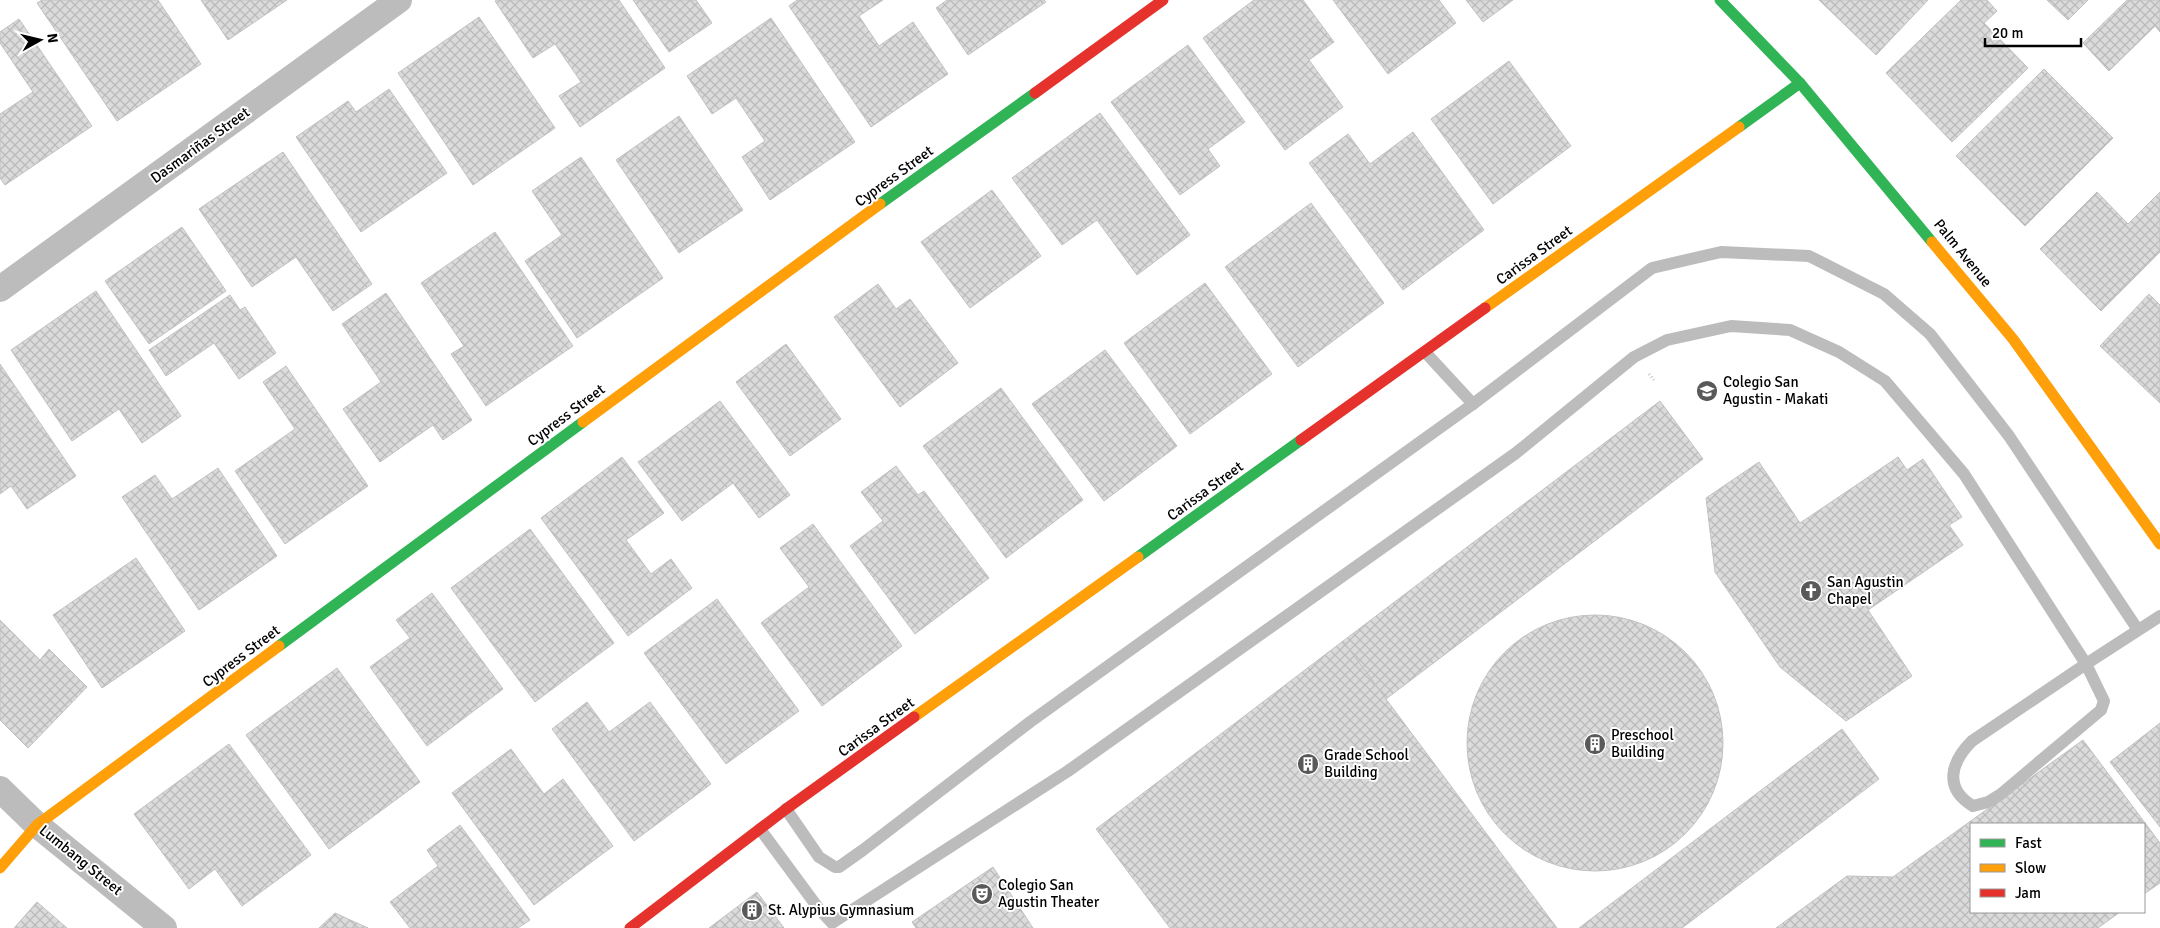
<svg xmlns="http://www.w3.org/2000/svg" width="2160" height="928" viewBox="0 0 2160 928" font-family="Signika,sans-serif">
<defs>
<pattern id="building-cross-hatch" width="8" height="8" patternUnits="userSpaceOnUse" patternTransform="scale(1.25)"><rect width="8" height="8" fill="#dbdbdb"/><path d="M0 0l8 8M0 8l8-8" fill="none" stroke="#bababa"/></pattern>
</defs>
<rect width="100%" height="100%" fill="#fff"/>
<g fill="url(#building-cross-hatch)" stroke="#c2c2c2">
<polygon points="42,0 158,0 201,64 117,121 37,3"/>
<polygon points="201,0 287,0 228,40"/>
<polygon points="497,0 619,0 665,68 580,127 559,96 581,82 555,44 533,58 495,1"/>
<polygon points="633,0 696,0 712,23 669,52"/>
<polygon points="797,0 883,0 859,16 879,46 913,22 948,74 871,127 789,6"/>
<polygon points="947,0 1044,0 1046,2 968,55 936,8"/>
<polygon points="1254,0 1303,0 1334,42 1309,60 1343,107 1285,150 1203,38"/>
<polygon points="1333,0 1439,0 1456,23 1388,74"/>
<polygon points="1466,0 1513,0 1483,22"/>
<polygon points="1819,0 1928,0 1876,55"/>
<polygon points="1961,0 1987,0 1997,11 1984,23 2028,68 1952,142 1886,73"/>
<polygon points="2047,0 2088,0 2068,20"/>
<polygon points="2127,0 2160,0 2160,32 2155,26 2109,71 2083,43"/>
<polygon points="479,17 555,128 473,185 398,73"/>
<polygon points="771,18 855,142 770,200 742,157 765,141 736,98 712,114 687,76"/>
<polygon points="19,19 92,126 5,185 0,178 0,114 33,92 0,43 0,32"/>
<polygon points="1188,45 1245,122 1208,149 1220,166 1180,195 1111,102"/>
<polygon points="1509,61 1571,146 1493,204 1431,119"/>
<polygon points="2044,69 2113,138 2025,226 1956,156"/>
<polygon points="389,89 447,173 361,232 296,137 348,101 356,112"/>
<polygon points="1100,113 1190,235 1137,275 1097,220 1062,245 1012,178"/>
<polygon points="679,116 743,210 679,253 616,160"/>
<polygon points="1413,132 1484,230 1403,290 1309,163 1348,134 1370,164"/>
<polygon points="283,152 372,284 333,311 296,257 252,287 199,209"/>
<polygon points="581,157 663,278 577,338 525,261 562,235 532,191"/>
<polygon points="992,190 1041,256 970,308 921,242"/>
<polygon points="2097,192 2128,224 2160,192 2160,252 2101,311 2040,249"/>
<polygon points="1311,203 1384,303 1298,367 1225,267"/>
<polygon points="182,227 226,291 149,344 105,281"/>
<polygon points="495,232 573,346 486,406 451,354 464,346 421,283"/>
<polygon points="1205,283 1272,374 1190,434 1124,343"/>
<polygon points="878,284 896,309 910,299 958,363 900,407 834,317"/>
<polygon points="96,291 181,416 142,443 119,409 72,441 11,350"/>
<polygon points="386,293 472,420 443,440 433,425 380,462 343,409 381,382 342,324"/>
<polygon points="2149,294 2160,305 2160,403 2100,346"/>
<polygon points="230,295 240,310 245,307 276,353 239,379 214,343 166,376 149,350"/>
<polygon points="786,344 841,419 790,456 736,382"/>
<polygon points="1105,350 1177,446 1104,501 1032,404"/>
<polygon points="0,364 76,476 27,509 11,486 0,494"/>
<polygon points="286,366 368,486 285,544 235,471 295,429 263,382"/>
<polygon points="1001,388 1083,500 1006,558 923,446"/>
<polygon points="720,401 790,495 759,518 733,483 682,521 638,462"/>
<polygon points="1660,401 1703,459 1386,699 1343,641"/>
<polygon points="622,457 664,513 626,540 651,574 671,559 692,588 628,636 541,518"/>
<polygon points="1898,457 1907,470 1923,459 1962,517 1949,525 1963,545 1868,610 1912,676 1846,721 1780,667 1715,572 1706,498 1759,462 1800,523"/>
<polygon points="896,466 918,495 924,491 989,578 915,634 850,546 883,521 861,492"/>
<polygon points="218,468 277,556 199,610 122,497 155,475 172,499"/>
<polygon points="813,524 902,646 822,706 761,623 809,587 780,548"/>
<polygon points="530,529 614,643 535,702 451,588"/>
<polygon points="136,558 185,631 102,688 53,615"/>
<polygon points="432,593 503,689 427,746 370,667 410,638 396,620"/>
<polygon points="717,599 799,711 726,764 644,653"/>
<circle cx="1595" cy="743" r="128"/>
<polygon points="0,620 40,660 49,649 87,687 28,748 0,720"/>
<polygon points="1343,641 1386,699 1557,928 1170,928 1096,829"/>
<polygon points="337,668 420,782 329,849 246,735"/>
<polygon points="587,702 609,732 650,702 711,784 634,841 552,729"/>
<polygon points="2160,723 2160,827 2110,762"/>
<polygon points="1842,729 1879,779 1682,928 1579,928"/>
<polygon points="2083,740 2160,843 2160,883 2144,894 2144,824 1971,824 1971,912 2120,912 2098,928 1776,928 1847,876 1893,877"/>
<polygon points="229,744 311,855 242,906 215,869 189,889 134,814"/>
<polygon points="511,749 544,794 563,779 613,846 534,905 452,793"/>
<polygon points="460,825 530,920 518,928 410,928 390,902 438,866 427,850"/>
<polygon points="993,867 1033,928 916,928 912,922"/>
<polygon points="757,892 784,928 709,928"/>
<polygon points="37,902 67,928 14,928"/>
<polygon points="335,913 368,928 319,928"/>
</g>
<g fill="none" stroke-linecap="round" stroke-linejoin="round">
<polyline stroke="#c2c2c2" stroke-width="3" stroke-dasharray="1 2.5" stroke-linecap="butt" points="1649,374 1654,380"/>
<g stroke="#bcbcbc" stroke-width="12">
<polyline points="1425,352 1473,404"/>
<path d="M2086,664L2104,701L2101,710L2001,794L1988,802L1973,806C1943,788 1951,762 1972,741Z"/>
<polyline points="786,809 819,857 835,867 839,867 863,850 1030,722 1473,404 1652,268 1721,252 1809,256 1884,294 1930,334 2009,436 2138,630"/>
<polyline points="760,829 819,909 832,923 1068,771 1516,453 1634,357 1667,340 1731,326 1790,330 1839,352 1885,381 1964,474 2086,664 2160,616"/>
</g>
<g stroke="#bcbcbc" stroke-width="26">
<polyline points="0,289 399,0"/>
<polyline points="0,789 37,825 164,928"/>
</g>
<g stroke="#30b455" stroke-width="11">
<polyline points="1720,0 1800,83 1932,242"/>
<polyline points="1739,127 1800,83"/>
<polyline points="880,204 1035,93"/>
<polyline points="1138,557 1301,440"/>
<polyline points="279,646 583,422"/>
</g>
<g stroke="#ff9f0a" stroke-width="11">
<polyline points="1932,242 2013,339 2160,544"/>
<polyline points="1485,308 1739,127"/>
<polyline points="583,422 880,204"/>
<polyline points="914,717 1138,557"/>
<polyline points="0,868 37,825 279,646"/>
</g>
<g stroke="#e5322d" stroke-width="11">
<polyline points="1035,93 1163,0"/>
<polyline points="1301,440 1485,308"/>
<polyline points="630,928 786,809 914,717"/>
</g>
</g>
<defs>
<g id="school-disc" transform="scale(1.125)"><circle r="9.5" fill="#595959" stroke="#fff"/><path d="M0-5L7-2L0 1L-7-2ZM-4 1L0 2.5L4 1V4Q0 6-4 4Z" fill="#fff"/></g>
<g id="church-disc" transform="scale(1.125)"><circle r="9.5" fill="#595959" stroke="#fff"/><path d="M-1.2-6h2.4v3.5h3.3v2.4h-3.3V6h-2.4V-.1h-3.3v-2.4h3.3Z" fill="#fff"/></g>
<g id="building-disc" transform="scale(1.125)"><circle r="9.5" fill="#595959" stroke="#fff"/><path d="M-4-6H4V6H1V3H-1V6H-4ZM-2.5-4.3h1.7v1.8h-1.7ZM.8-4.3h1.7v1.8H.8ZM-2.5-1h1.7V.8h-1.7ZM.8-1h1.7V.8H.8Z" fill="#fff"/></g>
<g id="theatre-disc" transform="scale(1.125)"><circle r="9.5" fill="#595959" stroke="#fff"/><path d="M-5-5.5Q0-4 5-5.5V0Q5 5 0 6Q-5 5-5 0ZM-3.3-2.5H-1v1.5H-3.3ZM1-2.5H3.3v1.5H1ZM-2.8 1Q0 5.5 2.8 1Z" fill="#fff"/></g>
</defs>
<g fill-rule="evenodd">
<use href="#school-disc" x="1707" y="391"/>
<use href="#church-disc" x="1811" y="591"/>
<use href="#building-disc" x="1595" y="744"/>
<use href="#building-disc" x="1308" y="764"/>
<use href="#theatre-disc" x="982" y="894"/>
<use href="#building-disc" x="752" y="910"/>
</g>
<g text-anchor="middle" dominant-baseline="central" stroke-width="4" stroke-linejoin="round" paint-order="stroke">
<g font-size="15" fill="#000" stroke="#fff">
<text transform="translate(200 145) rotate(-36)">Dasmariñas Street</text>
<text transform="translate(894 176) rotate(-36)">Cypress Street</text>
<text transform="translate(1963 253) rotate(51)">Palm Avenue</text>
<text transform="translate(1534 255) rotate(-36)">Carissa Street</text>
<text transform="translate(566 415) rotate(-37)">Cypress Street</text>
<text transform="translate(1205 491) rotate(-36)">Carissa Street</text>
<text transform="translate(241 656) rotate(-37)">Cypress Street</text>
<text transform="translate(876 727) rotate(-36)">Carissa Street</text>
<text transform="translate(81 860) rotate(39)">Lumbang Street</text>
</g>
<g font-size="15" fill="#000" stroke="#fff" text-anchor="start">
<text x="1723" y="382">Colegio San<tspan x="1723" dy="17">Agustin - Makati</tspan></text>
<text x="1827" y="582">San Agustin<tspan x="1827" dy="17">Chapel</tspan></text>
<text x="1611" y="735">Preschool<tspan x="1611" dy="17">Building</tspan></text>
<text x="1324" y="755">Grade School<tspan x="1324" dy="17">Building</tspan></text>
<text x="998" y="885">Colegio San<tspan x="998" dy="17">Agustin Theater</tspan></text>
<text x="768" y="910">St. Alypius Gymnasium</text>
</g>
</g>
<rect x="1970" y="823" width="175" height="90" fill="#ffffff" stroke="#999999"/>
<rect x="1980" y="839" width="25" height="8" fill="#30b455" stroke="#999999"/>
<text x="2015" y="848" font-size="15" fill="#000000">Fast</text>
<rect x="1980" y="864" width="25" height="8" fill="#ff9f0a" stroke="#999999"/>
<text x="2015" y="873" font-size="15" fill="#000000">Slow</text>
<rect x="1980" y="889" width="25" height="8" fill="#e5322d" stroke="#999999"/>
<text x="2015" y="898" font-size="15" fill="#000000">Jam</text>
<g transform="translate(40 40) rotate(82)" stroke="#ffffff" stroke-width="4" paint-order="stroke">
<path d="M0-4L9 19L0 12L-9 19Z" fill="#000000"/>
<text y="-8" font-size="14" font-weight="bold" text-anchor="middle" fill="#000000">N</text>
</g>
<path d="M1985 38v8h96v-8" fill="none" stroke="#000000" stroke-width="2.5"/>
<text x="1992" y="38" font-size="15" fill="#000000" stroke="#ffffff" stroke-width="4" paint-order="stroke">20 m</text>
</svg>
